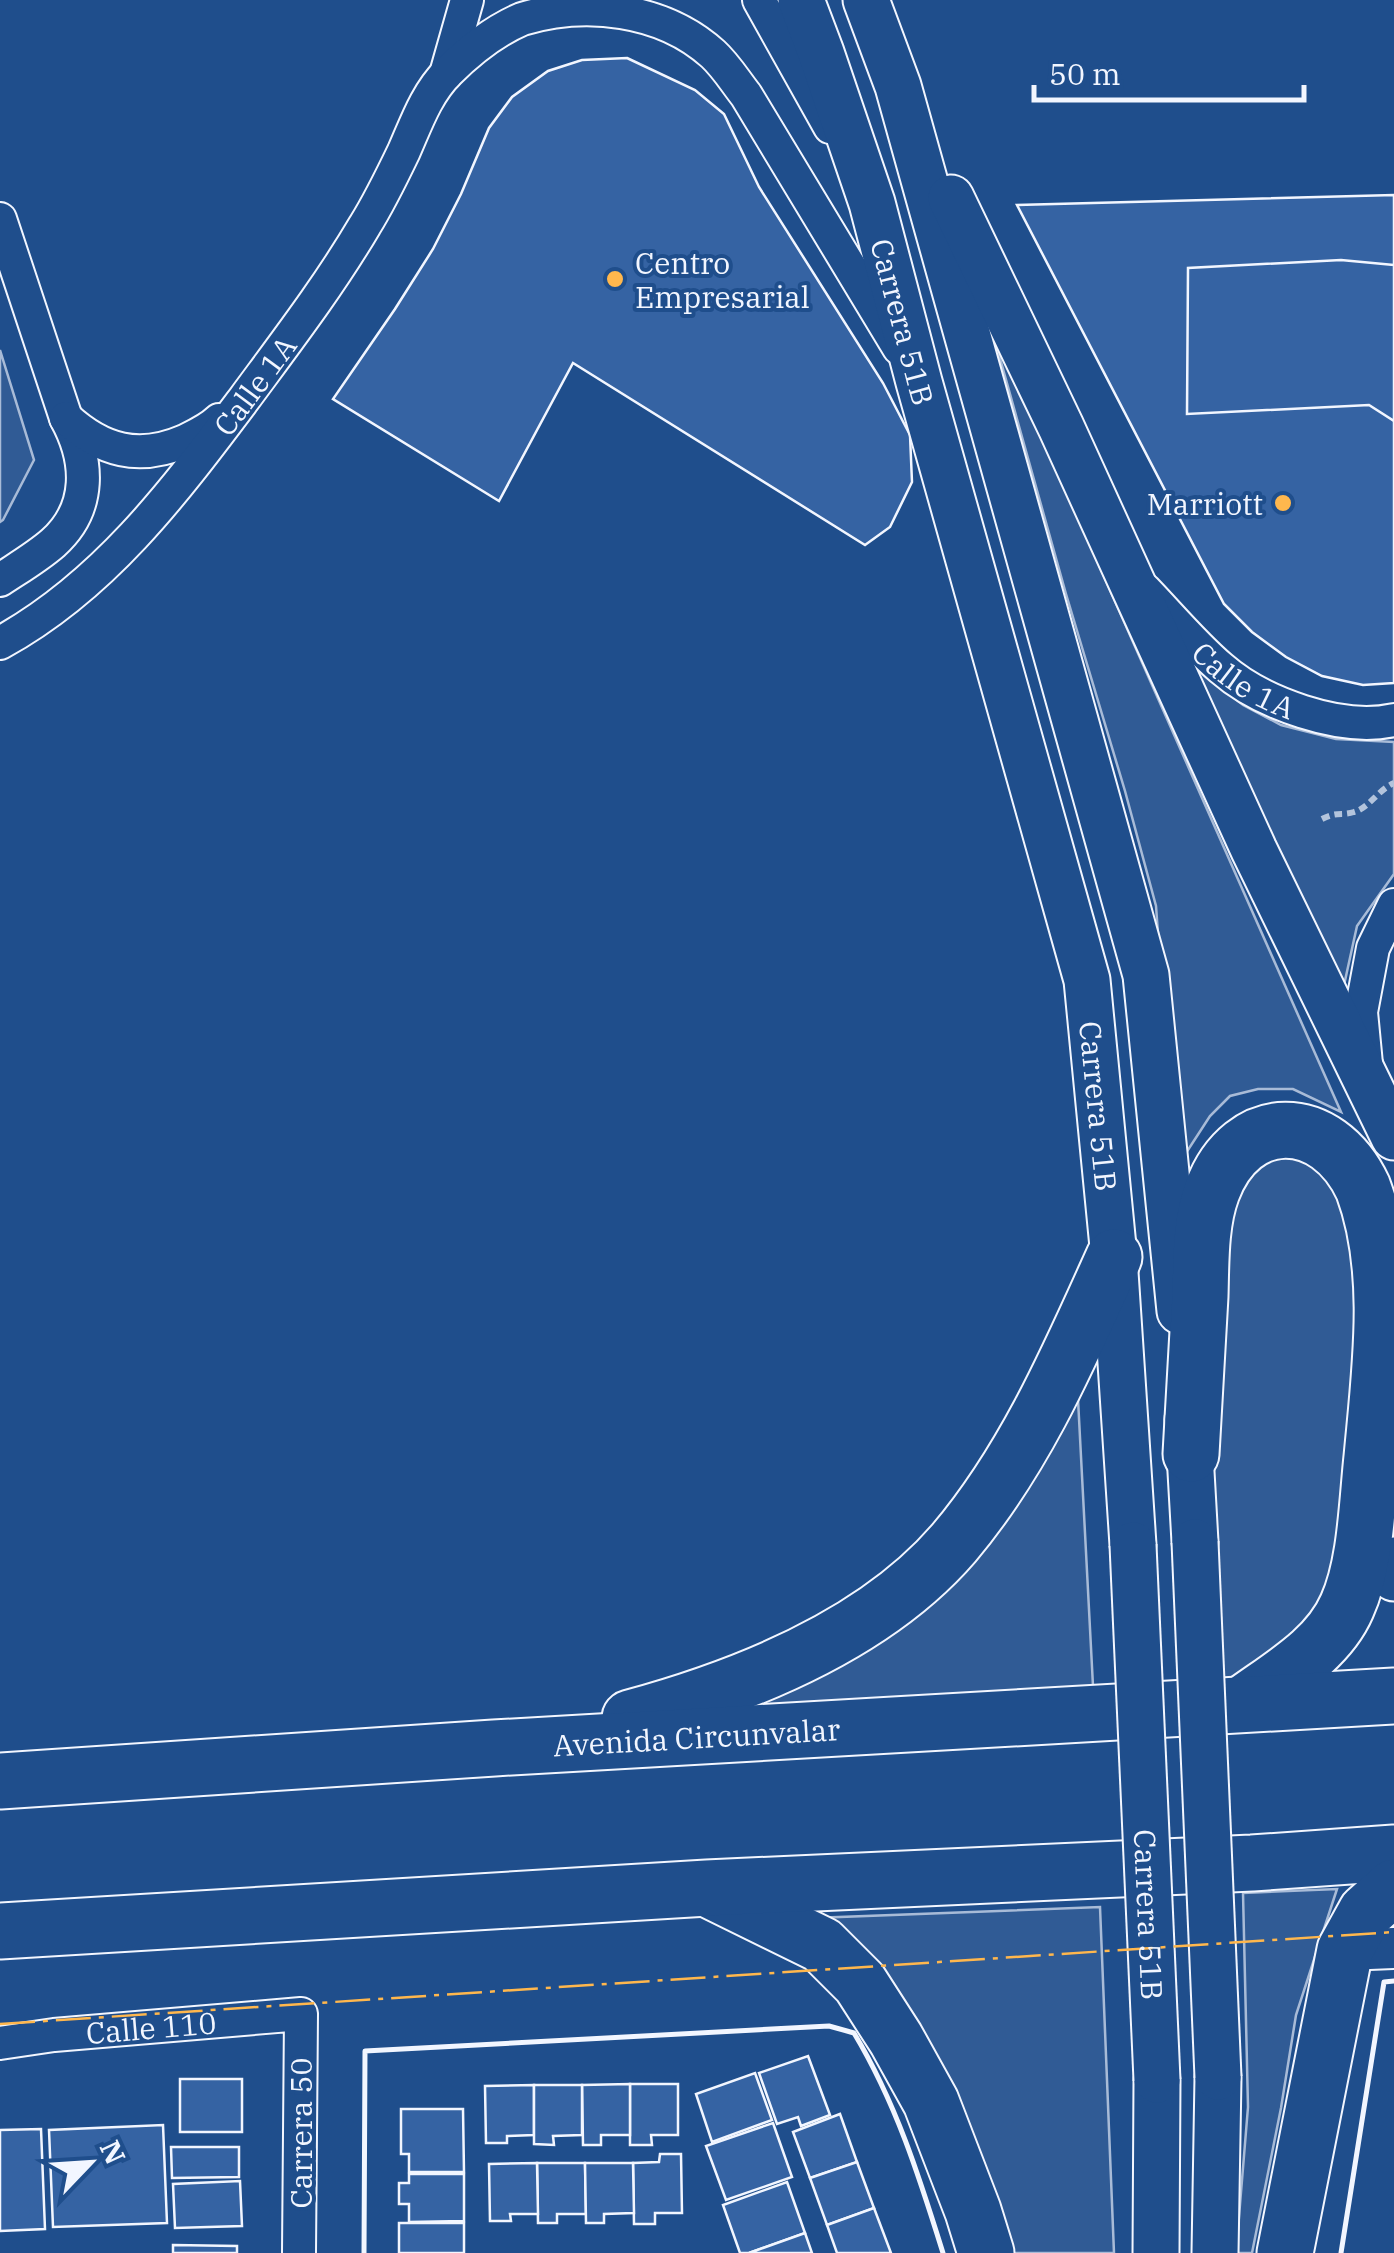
<svg xmlns="http://www.w3.org/2000/svg" width="1394" height="2253" viewBox="0 0 1394 2253" font-family="'IBM Plex Serif',serif">
<rect width="100%" height="100%" fill="#1f4e8c"/>
<g fill="#305b95" stroke="#a8bbd7" stroke-width="2.5">
<polygon points="987,312 1341,1112 1293,1089 1258,1089 1230,1096 1210,1116 1175,1170 1156,906 1125,791 1066,594"/>
<polygon points="0,350 34,460 3,520 0,522"/>
<polygon points="1181,656 1243,705 1281,725 1336,739 1394,742 1394,874 1357,926 1339,1008"/>
<polygon points="1288,1149 1337,1185 1351,1235 1361,1331 1345,1558 1291,1651 1222,1682 1210,1399 1230,1196 1249,1161"/>
<polygon points="1077,1380 1093,1686 711,1715 806,1671"/>
<polygon points="1337,1889 1296,2015 1281,2108 1252,2253 1236,2253 1248,2107 1243,1893"/>
<polygon points="1100,1907 1114,2253 994,2253 814,1918"/>
</g>
<g fill="#3563a3" stroke="#f2f6ff" stroke-width="2.5">
<polygon points="627,58 695,90 724,114 759,187 883,383 910,435 912,482 890,527 865,545 573,363 499,501 333,399 395,309 433,249 461,194 489,128 512,97 548,71 582,60"/>
<polygon points="1394,195 1394,683 1363,685 1322,676 1286,657 1252,632 1224,604 1017,205"/>
<polygon points="1341,260 1394,265 1394,421 1369,405 1187,414 1188,268"/>
<polygon points="808,2056 830,2115 801,2126 798,2117 777,2124 759,2073"/>
<polygon points="755,2073 772,2120 712,2142 696,2094"/>
<rect x="180" y="2079" width="62" height="53"/>
<polygon points="630,2084 678,2084 678,2135 651,2135 652,2145 630,2145"/>
<polygon points="630,2084 630,2135 601,2135 601,2145 583,2145 582,2085"/>
<polygon points="534,2085 534,2135 507,2136 507,2143 486,2143 485,2086"/>
<polygon points="534,2085 582,2085 582,2135 553,2136 554,2145 534,2144"/>
<polygon points="401,2109 463,2109 464,2172 409,2172 409,2154 401,2154"/>
<polygon points="840,2114 857,2162 810,2178 793,2132"/>
<polygon points="773,2123 792,2177 726,2200 706,2146"/>
<polygon points="163,2125 167,2223 53,2227 49,2130"/>
<polygon points="41,2129 45,2229 0,2231 0,2130"/>
<polygon points="171,2147 239,2147 239,2177 172,2178"/>
<polygon points="660,2154 681,2154 682,2213 655,2213 655,2224 634,2224 633,2163 659,2162"/>
<polygon points="857,2162 874,2208 827,2225 810,2178"/>
<polygon points="537,2163 585,2163 586,2214 557,2214 557,2223 538,2223"/>
<polygon points="537,2163 538,2214 510,2214 511,2221 490,2221 489,2164"/>
<polygon points="585,2163 633,2163 634,2213 604,2214 604,2223 586,2223"/>
<polygon points="409,2174 464,2174 464,2221 409,2222 409,2204 399,2204 399,2183 409,2183"/>
<polygon points="240,2181 242,2226 175,2228 173,2184"/>
<polygon points="787,2182 805,2233 749,2253 740,2253 723,2205"/>
<polygon points="874,2208 891,2253 837,2253 827,2225"/>
<rect x="399" y="2223" width="65" height="30"/>
<polygon points="805,2233 812,2253 749,2253"/>
<polygon points="173,2245 237,2246 237,2253 173,2253"/>
</g>
<g fill="none" stroke-linecap="round" stroke-linejoin="round">
<g stroke="#f2f6ff" stroke-width="36">
<g id="minor">
<polyline points="759,0 830,127"/>
<polyline points="446,74 467,0"/>
<path d="M0,219L66,418C89,460 92,508 53,543C37,557 18,568 0,580"/>
<path d="M66,418C102,451 139,461 185,441C197,435 210,429 219,420"/>
<path id="s1" d="M1145,590C1170,616 1194,645 1221,668C1261,703 1341,732 1394,720"/>
<path id="s2" d="M0,643C104,586 174,492 244,399C286,342 329,286 365,225C380,201 392,176 404,151C416,124 426,94 448,72C469,51 494,31 522,19C585,0 662,8 713,54C726,66 735,81 746,95L899,348"/>
<polyline points="1366,1064 1361,1012 1373,948 1394,905"/>
<path id="s3" d="M0,2043L54,2035L301,2014L299,2253"/>
</g>
</g>
<g stroke="#f2f6ff" stroke-width="44">
<polyline id="tertiary" points="1345,1950 1394,1948"/>
</g>
<g stroke="#f2f6ff" stroke-width="49">
<g id="secondary">
<path id="s4" d="M801,0L821,53L872,203L919,382L1087,980L1114,1257L1133,1545"/>
<polyline points="866,0 898,86 1146,975 1180,1311"/>
<polyline points="951,198 1061,427 1254,850 1394,1137"/>
<polyline points="1188,1419 1195,1542"/>
<polyline points="1394,1560 1394,1578"/>
<polyline points="1156,2253 1157,2080"/>
<polyline points="1215,2253 1218,2077"/>
</g>
</g>
<g stroke="#f2f6ff" stroke-width="59">
<g id="trunk">
<path d="M1191,1454C1194,1401 1197,1348 1200,1296C1201,1262 1200,1223 1212,1191C1242,1110 1327,1111 1363,1188C1394,1271 1380,1370 1372,1457C1367,1503 1366,1564 1347,1606C1328,1650 1281,1676 1244,1703"/>
<path d="M630,1718C744,1687 875,1635 954,1543C1025,1459 1069,1357 1114,1257"/>
<path id="s5" d="M0,1781L494,1748L1394,1696"/>
<polyline points="710,1890 822,1945 860,1983 896,2039 931,2102 973,2211 986,2253"/>
<polyline points="0,1931 707,1888 1252,1863 1394,1853"/>
<polyline points="1285,2253 1345,1950 1366,1912 1394,1887"/>
</g>
</g>
<path stroke="#b3c4dc" stroke-width="6" stroke-dasharray="8 5" stroke-linecap="butt" d="M1322,819C1338,811 1341,816 1354,812C1369,808 1378,790 1394,783"/>
<use href="#minor" stroke="#1f4e8c" stroke-width="32"/>
<use href="#tertiary" stroke="#1f4e8c" stroke-width="40"/>
<use href="#secondary" stroke="#1f4e8c" stroke-width="45"/>
<use href="#trunk" stroke="#1f4e8c" stroke-width="55"/>
<g stroke="#f2f6ff" stroke-width="49" stroke-linecap="butt">
<g id="secondary-bridge">
<polyline points="1195,1542 1218,2077"/>
<path id="s6" d="M1133,1545L1157,2080"/>
</g>
</g>
<use href="#secondary-bridge" stroke="#1f4e8c" stroke-width="45"/>
<g stroke="#f2f6ff" stroke-width="5">
<path d="M364,2253L365,2051L829,2026L854,2033C896,2103 919,2176 943,2253"/>
<polyline points="1341,2253 1384,1982 1394,1981"/>
</g>
<polyline stroke="#ffb74d" stroke-width="2.5" stroke-dasharray="35 8 5 8" stroke-linecap="butt" points="0,2024 1394,1932"/>
</g>
<g fill="#ffb74d" stroke="#1f4e8c" stroke-width="4">
<circle cx="615" cy="279" r="10"/>
<circle cx="1283" cy="503" r="10"/>
</g>
<g text-anchor="middle" dominant-baseline="central" stroke-width="8" stroke-linejoin="round" paint-order="stroke">
<g font-size="30" fill="#f2f6ff" stroke="#1f4e8c" text-anchor="start">
<text x="635" y="262">Centro<tspan x="635" dy="34">Empresarial</tspan></text>
<text x="1263" y="503" text-anchor="end">Marriott</text>
</g>
<g font-size="30" fill="#f2f6ff" stroke="#1f4e8c">
<text stroke="none"><textPath href="#s4" startOffset="338">Carrera 51B</textPath></text>
<text stroke="none"><textPath href="#s2" startOffset="365">Calle 1A</textPath></text>
<text stroke="none"><textPath href="#s1" startOffset="135">Calle 1A</textPath></text>
<text stroke="none"><textPath href="#s4" startOffset="1148">Carrera 51B</textPath></text>
<text stroke="none"><textPath href="#s5" startOffset="698">Avenida Circunvalar</textPath></text>
<text stroke="none"><textPath href="#s6" startOffset="370">Carrera 51B</textPath></text>
<text stroke="none"><textPath href="#s3" startOffset="152">Calle 110</textPath></text>
<text transform="translate(300 2133) rotate(-90)">Carrera 50</text>
</g>
</g>
<g transform="translate(90 2163) rotate(65)" stroke="#1f4e8c" stroke-width="8" paint-order="stroke">
<path d="M0-8L18 38L0 25L-18 38Z" fill="#f2f6ff"/>
<text y="-15" font-size="28" font-weight="bold" text-anchor="middle" fill="#f2f6ff">N</text>
</g>
<path d="M1034 85v15h270v-15" fill="none" stroke="#f2f6ff" stroke-width="5"/>
<text x="1049" y="85" font-size="30" fill="#f2f6ff" stroke="#1f4e8c" stroke-width="8" paint-order="stroke">50 m</text>
</svg>
